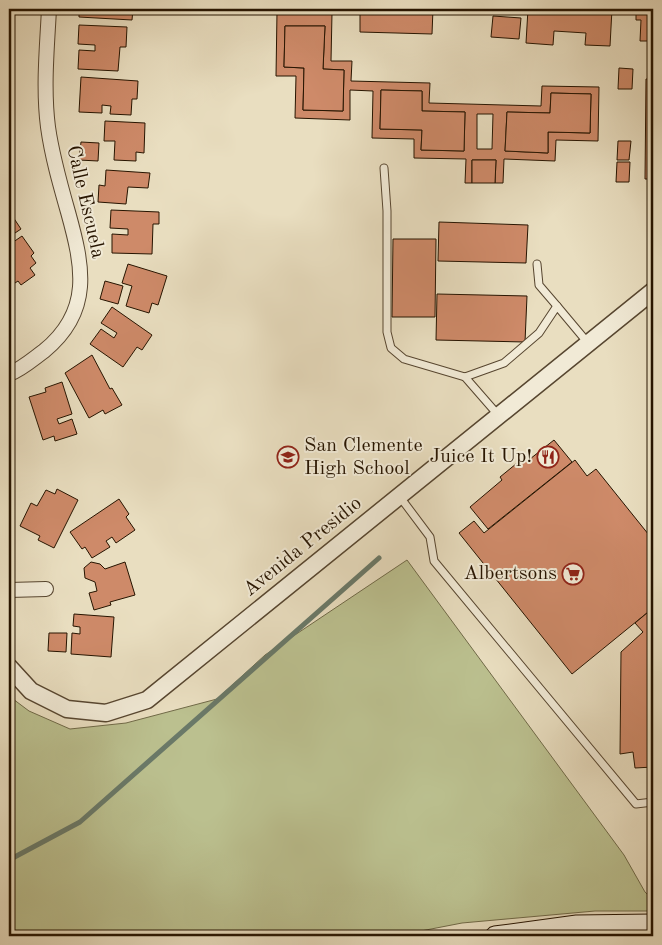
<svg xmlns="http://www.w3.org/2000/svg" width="662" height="945" viewBox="0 0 662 945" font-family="'Old Standard TT',serif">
<rect width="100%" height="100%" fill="#e9dec0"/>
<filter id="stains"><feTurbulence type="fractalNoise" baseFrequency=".004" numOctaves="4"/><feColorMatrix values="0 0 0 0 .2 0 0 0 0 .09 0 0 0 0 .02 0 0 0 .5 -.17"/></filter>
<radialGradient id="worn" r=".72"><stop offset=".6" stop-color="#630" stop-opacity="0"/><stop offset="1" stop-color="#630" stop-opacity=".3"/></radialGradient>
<polygon fill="#bbc08f" stroke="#706a48" points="407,560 624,855 645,892 653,900 653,911 595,911 462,923 395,936 9,936 9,696 29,711 70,729 126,723 217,699 265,655"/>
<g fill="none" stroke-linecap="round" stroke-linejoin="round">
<polyline stroke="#6a7968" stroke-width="5" points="9,860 80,822 379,558"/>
</g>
<g fill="#ce8a69" stroke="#261400" fill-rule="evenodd">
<polygon points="79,9 133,9 132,20 79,17"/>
<path d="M282,9H328V13H332L331,61H352L351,81L430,83L429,103L541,106L542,86L599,87L598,141L556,140L555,161L504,159L503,183H495L496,160H472V183H465L466,159L414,158V139L372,138L373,91L350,90V120L295,118L296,76H276L277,12H282ZM285,26H325L323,69L344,70L343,111L303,110L304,68L284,67ZM381,90L422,91V111L465,112L464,151L421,150L422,130L380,129ZM551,93L591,94L590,133L548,132V153L505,151L507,112L550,113ZM477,114H493L492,149H477Z"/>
<polygon points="360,9 433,9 432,34 360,32"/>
<polygon points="528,9 612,9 610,46 585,45 586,33 554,31 553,45 526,43"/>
<polygon points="636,9 653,9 653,41 640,41 641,20 636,20"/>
<polygon points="493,16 521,18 519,39 491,37"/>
<polygon points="79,25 127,27 126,47 120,47 118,71 78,69 79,50 95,51 95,45 78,44"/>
<polygon points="285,26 325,26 323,69 344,70 343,111 303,110 304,68 284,67"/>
<polygon points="619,68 633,69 632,89 618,89"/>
<polygon points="81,77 138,81 137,99 132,99 131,115 110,114 111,106 102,105 102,113 79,112"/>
<polygon points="646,79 653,79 653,179 645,179"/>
<polygon points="381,90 422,91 422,111 465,112 464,151 421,150 422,130 380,129"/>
<polygon points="551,93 591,94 590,133 548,132 548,153 505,151 507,112 550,113"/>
<polygon points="105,121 145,123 144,153 136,152 136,161 114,160 115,141 104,141"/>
<polygon points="618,141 631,141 629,160 617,160"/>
<polygon points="81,142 99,143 98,161 79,160"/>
<polygon points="472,160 496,160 495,183 472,183"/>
<polygon points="617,162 630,162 629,182 616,182"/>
<polygon points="106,170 150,173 148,188 128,187 126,204 98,202 99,185 105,186"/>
<polygon points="111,210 159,212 159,224 153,224 152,254 112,253 112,234 128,235 128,229 110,228"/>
<polygon points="9,211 21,229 9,237"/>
<polygon points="439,222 528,225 526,263 438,261"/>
<polygon points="22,236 34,253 31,256 36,263 30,268 35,275 21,285 18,281 9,287 9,245"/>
<polygon points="393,239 436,239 435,317 392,317"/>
<polygon points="128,264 167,276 158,305 152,303 149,313 126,306 132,286 122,283"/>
<polygon points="105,281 123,286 118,304 100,299"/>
<polygon points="437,294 527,296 525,342 436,340"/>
<polygon points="112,307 152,335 142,350 137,347 123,367 90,344 101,329 114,338 117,333 101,323"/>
<polygon points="92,355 110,389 112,388 122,405 105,414 103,410 89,418 65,373"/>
<polygon points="62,382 72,414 57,419 59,424 72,419 77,434 55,441 54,436 43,440 29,397 46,392 45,388"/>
<polygon points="554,440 572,462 488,529 470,507 502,480 500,477 527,455 530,459"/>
<polygon points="575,460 587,476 596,469 653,540 653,608 572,674 459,533 474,521 484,533"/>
<polygon points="57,489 78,500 54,548 38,540 40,536 20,526 31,503 37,506 46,490 55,494"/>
<polygon points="119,499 129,514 126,517 135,530 116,543 112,537 106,541 110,547 92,558 85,547 82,549 70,532"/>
<polygon points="91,562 100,564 105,569 125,562 135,595 110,602 111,605 94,610 89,593 97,591 95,582 85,578 84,568"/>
<polygon points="653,608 653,767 635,768 633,752 620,754 621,652 643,632 635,623"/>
<polygon points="74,614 114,617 111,657 71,654 72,633 80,634 80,627 73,626"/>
<polygon points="49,633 67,633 66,652 48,651"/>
</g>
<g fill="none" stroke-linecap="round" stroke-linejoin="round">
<g stroke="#574630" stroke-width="9">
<g id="service">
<polyline points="384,168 387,211 387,332 391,348 404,359 465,377 504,363 539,333 557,306 588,343"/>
<polyline points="537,264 539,285 557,306"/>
<polyline points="465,377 499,416"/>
<polyline points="400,497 430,537 434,561 636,804 653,802"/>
</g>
</g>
<g stroke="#574630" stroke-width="16">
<g id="minor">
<path d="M9,374C22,369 33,359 44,351C93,311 83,266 68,212C60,184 52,156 48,127C43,88 47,48 49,9"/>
<polyline points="9,590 46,589"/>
</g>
</g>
<g stroke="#574630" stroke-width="19">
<polyline id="tertiary" points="9,667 31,691 67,709 106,713 147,700 653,291"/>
</g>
<g stroke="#261400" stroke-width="21">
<polyline id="secondary" points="495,936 577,925 653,924"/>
</g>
<use href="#service" stroke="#f1ead6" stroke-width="7"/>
<use href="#minor" stroke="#f1ead6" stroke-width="14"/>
<use href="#tertiary" stroke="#f1ead6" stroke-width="16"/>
<use href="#secondary" stroke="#f1ead6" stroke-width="19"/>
</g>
<defs>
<g id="school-ring" transform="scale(1.125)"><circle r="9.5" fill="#f1ead6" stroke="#8f2418" stroke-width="1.5"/><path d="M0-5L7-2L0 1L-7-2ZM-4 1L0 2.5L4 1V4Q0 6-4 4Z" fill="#8f2418"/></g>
<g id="restaurant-ring" transform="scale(1.125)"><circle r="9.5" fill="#f1ead6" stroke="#8f2418" stroke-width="1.5"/><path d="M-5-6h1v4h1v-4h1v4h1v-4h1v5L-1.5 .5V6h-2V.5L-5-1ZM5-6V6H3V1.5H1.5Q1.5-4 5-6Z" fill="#8f2418"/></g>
<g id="supermarket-ring" transform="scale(1.125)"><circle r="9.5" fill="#f1ead6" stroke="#8f2418" stroke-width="1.5"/><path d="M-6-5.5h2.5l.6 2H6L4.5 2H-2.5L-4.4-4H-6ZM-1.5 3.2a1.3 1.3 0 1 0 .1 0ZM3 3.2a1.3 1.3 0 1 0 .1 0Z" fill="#8f2418"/></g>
</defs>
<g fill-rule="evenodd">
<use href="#school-ring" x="288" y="457"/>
<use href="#restaurant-ring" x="548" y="457"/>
<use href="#supermarket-ring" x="573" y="574"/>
</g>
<g text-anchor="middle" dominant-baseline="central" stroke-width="4" stroke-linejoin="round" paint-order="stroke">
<g font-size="20" fill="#261400" stroke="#f1ead6">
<text transform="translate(85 202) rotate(77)">Calle Escuela</text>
<text transform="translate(303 547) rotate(-39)">Avenida Presidio</text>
</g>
<g font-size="20" fill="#261400" stroke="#f1ead6" text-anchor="end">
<text x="304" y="446" text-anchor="start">San Clemente<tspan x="304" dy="23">High School</tspan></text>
<text x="532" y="457">Juice It Up!</text>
<text x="557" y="574">Albertsons</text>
</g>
</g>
<rect width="662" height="945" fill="none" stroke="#e9dec0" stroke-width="30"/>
<rect x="10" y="10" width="642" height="925" fill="none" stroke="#261400" stroke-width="2.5"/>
<rect x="15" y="15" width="632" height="915" fill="none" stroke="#261400"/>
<rect width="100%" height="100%" filter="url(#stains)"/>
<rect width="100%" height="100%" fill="url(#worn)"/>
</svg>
